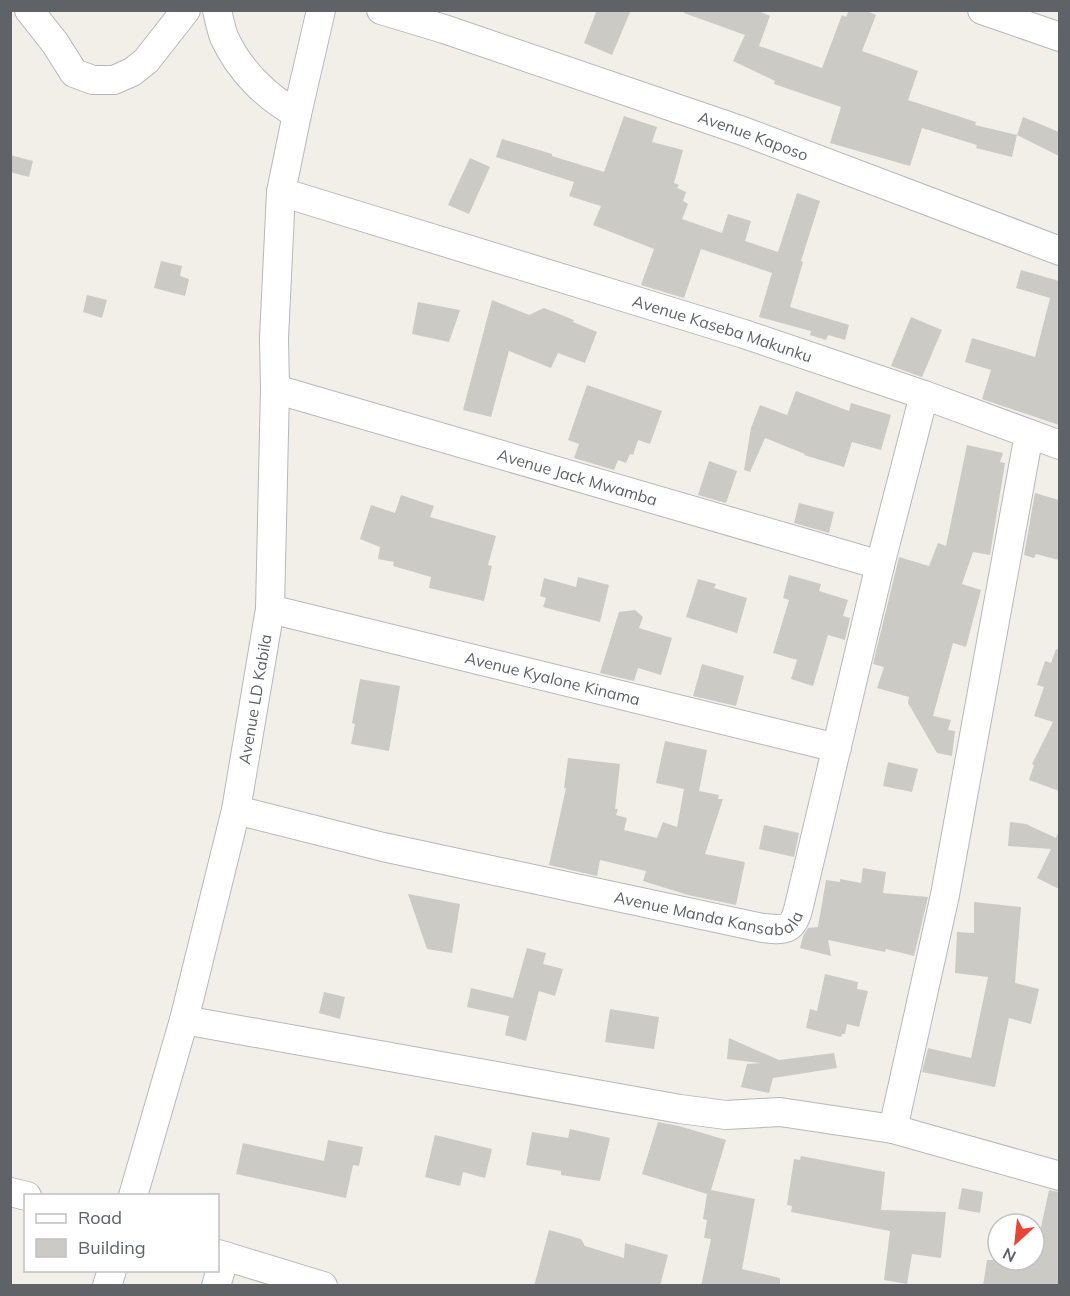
<svg xmlns="http://www.w3.org/2000/svg" width="1070" height="1296" viewBox="0 0 1070 1296" font-family="Mulish,sans-serif">
<rect width="100%" height="100%" fill="#f1efe8"/>
<g fill="#cccac5">
<polygon points="597,10 631,10 612,55 584,43"/>
<polygon points="685,10 756,10 770,16 759,46 822,68 842,15 846,17 849,10 864,10 876,15 862,51 918,71 908,100 976,122 975,125 1017,135 1012,157 976,148 977,145 922,128 910,166 830,143 841,107 774,84 775,81 733,61 745,35 684,13"/>
<polygon points="624,116 657,127 652,142 683,150 674,183 679,185 677,188 686,192 683,201 688,204 682,219 722,233 728,214 751,221 745,241 778,252 797,193 820,201 801,261 803,262 790,307 849,325 845,340 828,335 826,340 810,335 811,331 759,317 772,273 701,249 684,298 641,285 654,249 593,225 601,206 569,196 574,182 496,157 502,139 552,154 552,156 604,172"/>
<polygon points="1023,117 1059,132 1059,156 1017,135"/>
<polygon points="10,155 33,161 29,177 10,172"/>
<polygon points="470,158 490,167 469,214 448,205"/>
<polygon points="161,261 182,266 180,276 189,279 185,296 154,288"/>
<polygon points="1021,270 1059,281 1059,425 982,399 991,370 965,362 972,338 1035,357 1050,298 1016,288"/>
<polygon points="87,295 107,300 102,318 83,312"/>
<polygon points="492,300 529,315 544,308 574,320 573,322 597,332 585,363 558,353 551,368 509,351 491,417 463,410"/>
<polygon points="418,302 460,310 449,342 412,334"/>
<polygon points="911,317 942,330 922,377 891,366"/>
<polygon points="587,385 662,411 650,444 638,440 633,455 630,454 626,463 618,460 614,470 574,458 579,444 568,440"/>
<polygon points="796,391 849,411 851,403 891,415 881,450 852,442 844,467 804,455 805,454 765,438 750,472 744,470 751,428 760,405 787,415"/>
<polygon points="967,445 1003,453 1000,462 1005,463 990,555 973,552 962,584 981,590 966,647 953,643 933,716 951,720 948,730 955,731 952,756 937,753 908,703 909,697 877,688 884,667 873,664 899,557 929,566 938,543 946,546"/>
<polygon points="709,461 737,471 726,503 698,495"/>
<polygon points="1035,493 1059,500 1059,560 1036,554 1034,558 1024,555"/>
<polygon points="401,495 434,506 430,517 496,536 488,565 492,566 484,601 429,588 431,577 393,566 394,562 378,559 380,547 360,539 371,505 395,513"/>
<polygon points="799,503 834,512 829,533 794,523"/>
<polygon points="789,575 821,584 819,591 848,600 843,616 850,618 845,640 828,635 813,686 791,679 797,660 773,653 789,600 783,598"/>
<polygon points="578,577 609,585 600,622 543,607 546,598 540,596 544,578 576,587"/>
<polygon points="698,579 716,584 714,588 747,598 737,633 686,617"/>
<polygon points="635,610 643,617 639,628 672,638 661,675 638,668 634,681 600,673 619,612"/>
<polygon points="1056,649 1059,650 1059,791 1029,780 1034,765 1032,764 1053,722 1034,716 1044,687 1037,685 1045,661 1051,663"/>
<polygon points="702,664 744,676 736,706 693,696"/>
<polygon points="360,679 400,686 389,751 351,744 355,724 352,723"/>
<polygon points="665,741 707,750 699,791 719,795 718,799 723,799 705,854 745,862 736,905 688,895 643,881 646,871 600,860 597,876 549,865 566,788 564,788 568,758 620,764 615,809 618,809 616,815 627,818 624,830 657,838 663,822 677,827 684,789 656,783"/>
<polygon points="888,762 918,769 912,792 883,786"/>
<polygon points="1010,822 1026,824 1056,838 1059,831 1059,889 1037,878 1051,849 1008,846"/>
<polygon points="764,825 799,833 794,857 759,849"/>
<polygon points="863,868 886,872 883,893 928,897 914,956 886,949 885,952 828,940 831,956 800,948 803,936 808,928 818,927 826,880 840,882 840,879 861,883"/>
<polygon points="408,894 460,904 452,953 427,949"/>
<polygon points="974,902 1021,907 1015,983 1039,989 1031,1024 1009,1018 995,1087 922,1072 928,1048 971,1058 988,977 955,973 957,932 974,933"/>
<polygon points="527,948 546,953 543,964 563,969 555,996 539,991 526,1041 505,1035 509,1016 467,1007 471,988 513,998"/>
<polygon points="825,974 858,982 857,989 868,991 859,1027 847,1024 845,1034 842,1034 841,1037 806,1028 810,1009 817,1011"/>
<polygon points="324,992 345,997 340,1019 319,1013"/>
<polygon points="610,1009 659,1017 654,1049 605,1042"/>
<polygon points="729,1038 779,1060 834,1053 837,1068 773,1078 769,1093 741,1087 747,1064 761,1063 727,1059"/>
<polygon points="658,1122 679,1126 726,1140 711,1190 755,1199 742,1269 780,1278 780,1286 701,1286 711,1239 704,1238 707,1220 703,1219 707,1194 642,1174"/>
<polygon points="570,1129 610,1138 600,1181 561,1175 561,1171 526,1165 532,1132 568,1138"/>
<polygon points="435,1135 492,1149 485,1178 463,1172 460,1186 425,1177"/>
<polygon points="328,1140 363,1147 359,1166 353,1165 346,1198 236,1174 243,1143 324,1161"/>
<polygon points="801,1156 885,1172 881,1210 946,1212 941,1258 912,1254 907,1284 884,1280 890,1231 791,1212 792,1206 787,1205 794,1159 800,1160"/>
<polygon points="962,1188 983,1192 980,1213 958,1209"/>
<polygon points="1049,1190 1059,1192 1059,1286 983,1286 987,1260 1034,1260"/>
<polygon points="549,1230 581,1239 585,1246 624,1258 625,1243 668,1255 660,1286 534,1286"/>
</g>
<g fill="none" stroke-linecap="round" stroke-linejoin="round">
<g stroke="#b5b8bc" stroke-width="30">
<g id="minor">
<polyline points="29,10 55,43 74,73 93,80 114,80 132,72 146,61 186,10"/>
<path d="M217,10C219,19 221,29 224,37C239,70 266,97 297,114"/>
<path id="s1" d="M381,10L444,29L740,130L1060,251"/>
<polyline points="982,10 1060,37"/>
<path id="s2" d="M281,192L744,334L924,395L1060,445"/>
<path id="s3" d="M275,389L880,565"/>
<path id="s4" d="M270,609L837,748"/>
<path id="s5" d="M236,810L383,847L763,928C783,930 792,932 798,910L880,565L924,395"/>
<polyline points="184,1020 680,1109 726,1115 780,1112 893,1129 1060,1176"/>
<polyline points="893,1129 945,895 1029,434"/>
<polyline points="10,1192 27,1196"/>
<path id="s6" d="M133,1196L184,1020L236,810L270,609L275,389L274,338L281,192L297,114L321,10"/>
<polyline points="218,1254 323,1286"/>
<polyline points="107,1286 112,1270"/>
<polyline points="216,1286 225,1256"/>
</g>
</g>
<use href="#minor" stroke="#fff" stroke-width="28"/>
</g>
<g text-anchor="middle" dominant-baseline="central" stroke-width="4.5" stroke-linejoin="round" paint-order="stroke">
<g font-size="16" fill="#5f6368" stroke="#fff">
<text stroke="none"><textPath href="#s1" startOffset="393">Avenue Kaposo</textPath></text>
<text stroke="none"><textPath href="#s2" startOffset="462">Avenue Kaseba Makunku</textPath></text>
<text stroke="none"><textPath href="#s3" startOffset="315">Avenue Jack Mwamba</textPath></text>
<text stroke="none"><textPath href="#s4" startOffset="291">Avenue Kyalone Kinama</textPath></text>
<text stroke="none"><textPath href="#s6" startOffset="512">Avenue LD Kabila</textPath></text>
<text stroke="none"><textPath href="#s5" startOffset="486">Avenue Manda Kansabala</textPath></text>
</g>
</g>
<rect width="1070" height="1296" fill="none" stroke="#5f6368" stroke-width="24"/>
<rect x="24" y="1194" width="195" height="78" fill="#ffffff" stroke="#bfc1c3" stroke-width="1.5"/>
<rect x="36" y="1214" width="30" height="9" fill="#ffffff" stroke="#bfc1c3" stroke-width="1.5"/>
<text x="78" y="1224" font-size="18" fill="#5f6368">Road</text>
<rect x="36" y="1239" width="30" height="18" fill="#cccac5" stroke="#bfc1c3" stroke-width="1.5"/>
<text x="78" y="1254" font-size="18" fill="#5f6368">Building</text>
<g transform="translate(1016 1242) rotate(207)"><circle r="28" fill="#ffffff" stroke="#bfc1c3" stroke-width="1.5"/>
<path d="M0-4.5L10 22L0 15L-10 22Z" fill="#ea4335"/>
<text y="-9" font-size="16" font-weight="bold" text-anchor="middle" fill="#5f6368">N</text>
</g>
</svg>
